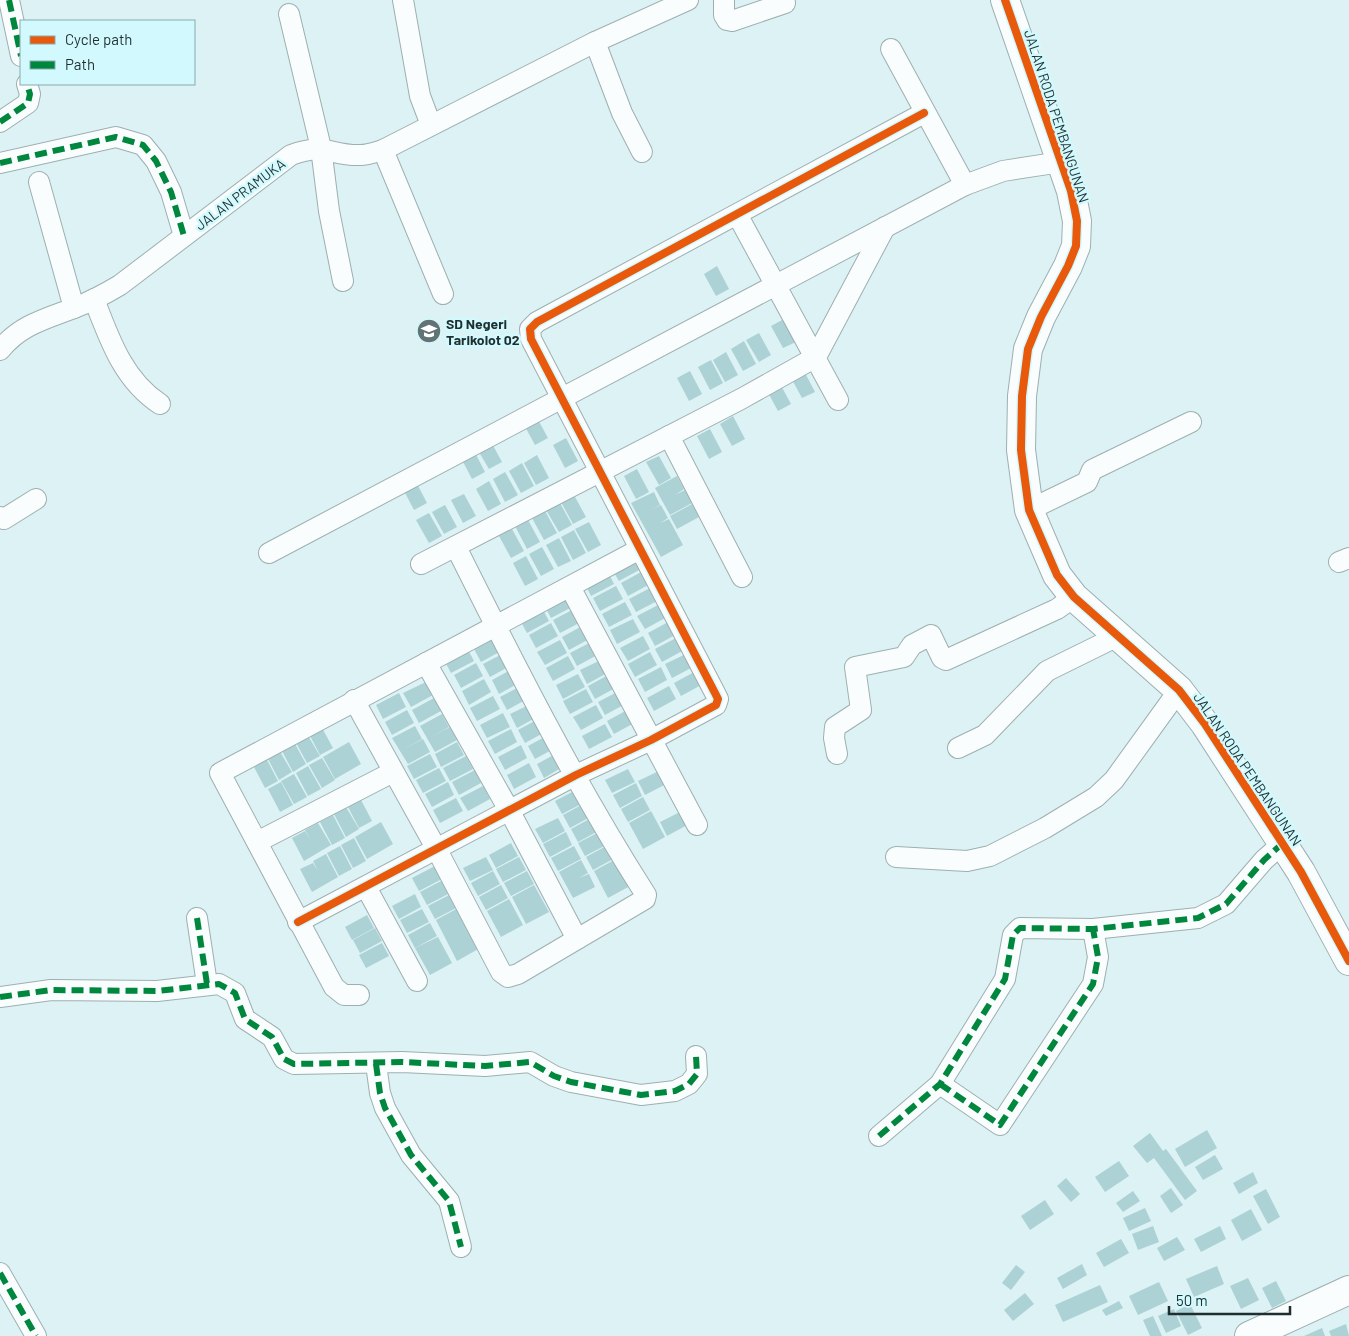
<svg xmlns="http://www.w3.org/2000/svg" width="1349" height="1336" viewBox="0 0 1349 1336" font-family="Barlow,sans-serif">
<rect width="100%" height="100%" fill="#dcf2f4"/>
<g fill="#acd2d5">
<polygon points="717,266 729,289 716,296 704,274"/>
<polygon points="784,319 796,342 783,348 771,326"/>
<polygon points="759,333 771,355 759,362 746,340"/>
<polygon points="744,341 756,364 743,371 731,349"/>
<polygon points="726,352 738,375 725,382 713,360"/>
<polygon points="711,360 723,383 710,390 698,367"/>
<polygon points="803,369 815,392 802,398 790,376"/>
<polygon points="690,371 702,394 689,401 677,378"/>
<polygon points="779,382 791,404 778,411 766,389"/>
<polygon points="536,416 548,438 535,445 523,423"/>
<polygon points="733,416 745,439 732,446 720,424"/>
<polygon points="710,429 722,452 709,459 697,436"/>
<polygon points="566,438 578,461 565,468 553,445"/>
<polygon points="490,440 502,462 489,469 476,447"/>
<polygon points="473,449 485,472 472,479 460,456"/>
<polygon points="537,455 549,478 536,485 524,463"/>
<polygon points="659,456 671,478 659,485 646,462"/>
<polygon points="522,463 534,486 521,493 509,471"/>
<polygon points="637,469 649,492 636,499 624,476"/>
<polygon points="505,472 518,495 505,502 493,479"/>
<polygon points="677,476 684,489 675,495 685,490 692,503 670,515 655,488"/>
<polygon points="415,480 427,503 414,510 402,487"/>
<polygon points="489,481 501,504 488,511 476,489"/>
<polygon points="654,492 660,505 651,510 661,505 668,518 660,523 669,519 683,545 661,557 631,503"/>
<polygon points="464,494 476,516 463,523 451,500"/>
<polygon points="574,495 586,517 573,524 561,502"/>
<polygon points="560,503 572,525 559,532 546,510"/>
<polygon points="692,504 699,517 677,529 670,516"/>
<polygon points="445,505 457,527 444,534 432,512"/>
<polygon points="545,511 557,533 544,540 532,518"/>
<polygon points="429,513 442,536 429,543 416,520"/>
<polygon points="528,520 540,542 527,549 515,526"/>
<polygon points="589,522 601,545 588,552 575,529"/>
<polygon points="512,529 524,551 511,558 499,536"/>
<polygon points="574,530 586,553 573,560 561,537"/>
<polygon points="559,538 571,561 558,567 546,545"/>
<polygon points="542,547 554,569 541,576 529,554"/>
<polygon points="526,556 538,579 525,586 513,563"/>
<polygon points="634,556 641,569 619,581 611,568"/>
<polygon points="607,570 614,584 591,596 584,582"/>
<polygon points="643,571 650,584 628,596 621,583"/>
<polygon points="616,586 623,599 600,611 593,598"/>
<polygon points="652,587 659,600 636,612 629,599"/>
<polygon points="567,593 574,606 551,618 544,605"/>
<polygon points="625,602 632,615 609,627 602,614"/>
<polygon points="660,604 667,617 645,629 637,616"/>
<polygon points="542,608 549,621 527,633 520,620"/>
<polygon points="576,608 583,621 560,633 553,620"/>
<polygon points="633,619 640,632 617,644 610,630"/>
<polygon points="670,621 677,634 655,646 648,633"/>
<polygon points="551,623 558,636 536,648 529,635"/>
<polygon points="584,625 591,638 569,650 562,637"/>
<polygon points="643,636 650,649 628,661 620,648"/>
<polygon points="496,637 503,650 481,662 474,649"/>
<polygon points="678,637 684,650 662,662 655,649"/>
<polygon points="560,640 567,653 545,665 537,652"/>
<polygon points="593,641 599,654 577,666 570,653"/>
<polygon points="467,648 474,661 451,673 444,660"/>
<polygon points="506,652 512,665 490,677 483,664"/>
<polygon points="650,652 657,665 635,677 628,664"/>
<polygon points="688,653 695,666 672,678 665,664"/>
<polygon points="568,656 575,669 553,681 546,668"/>
<polygon points="603,659 609,672 587,684 580,670"/>
<polygon points="476,663 483,676 461,688 454,675"/>
<polygon points="661,667 667,680 645,692 638,679"/>
<polygon points="514,668 521,682 499,694 492,680"/>
<polygon points="696,671 703,684 681,696 674,683"/>
<polygon points="578,674 585,687 563,699 556,685"/>
<polygon points="610,674 617,687 595,699 588,686"/>
<polygon points="484,679 491,692 469,705 462,691"/>
<polygon points="426,682 433,695 411,707 403,693"/>
<polygon points="523,685 529,698 507,710 500,697"/>
<polygon points="669,686 676,699 654,711 647,698"/>
<polygon points="586,689 593,702 570,714 563,701"/>
<polygon points="621,690 627,703 605,715 598,702"/>
<polygon points="399,693 406,707 383,719 376,705"/>
<polygon points="493,696 500,709 477,721 470,708"/>
<polygon points="434,698 441,711 419,723 412,710"/>
<polygon points="533,703 539,716 517,728 510,714"/>
<polygon points="596,705 603,718 581,730 573,717"/>
<polygon points="629,709 636,722 614,734 607,721"/>
<polygon points="407,710 414,723 392,735 385,722"/>
<polygon points="503,713 510,727 487,738 480,725"/>
<polygon points="442,714 449,727 431,737 450,727 457,740 435,752 420,726"/>
<polygon points="540,718 547,731 525,743 518,730"/>
<polygon points="605,724 612,737 589,749 582,736"/>
<polygon points="321,726 333,748 320,755 308,732"/>
<polygon points="415,726 422,739 404,749 423,739 430,752 408,764 392,738"/>
<polygon points="511,729 517,742 495,754 488,741"/>
<polygon points="307,734 320,756 307,763 295,741"/>
<polygon points="550,734 557,747 535,759 528,746"/>
<polygon points="294,742 306,764 293,772 281,749"/>
<polygon points="349,742 361,764 335,779 323,757"/>
<polygon points="457,742 464,755 441,767 435,754"/>
<polygon points="521,745 527,758 505,770 498,757"/>
<polygon points="279,750 292,772 279,780 267,757"/>
<polygon points="559,752 566,765 544,778 537,764"/>
<polygon points="430,754 437,767 414,779 407,766"/>
<polygon points="466,756 473,769 450,781 443,768"/>
<polygon points="266,758 278,781 265,788 253,765"/>
<polygon points="322,758 335,780 322,788 309,765"/>
<polygon points="529,763 536,777 514,789 507,775"/>
<polygon points="308,766 321,789 308,796 296,773"/>
<polygon points="439,768 446,781 423,793 416,780"/>
<polygon points="628,769 635,782 612,793 605,780"/>
<polygon points="475,770 481,783 459,795 452,782"/>
<polygon points="661,770 668,783 645,795 638,781"/>
<polygon points="294,774 307,797 294,804 281,781"/>
<polygon points="281,782 293,805 280,812 268,789"/>
<polygon points="448,782 454,795 432,807 425,794"/>
<polygon points="636,783 642,796 620,808 613,795"/>
<polygon points="483,786 490,799 468,811 460,798"/>
<polygon points="578,789 585,802 562,814 555,801"/>
<polygon points="643,797 650,810 628,822 621,809"/>
<polygon points="360,798 372,821 359,828 347,805"/>
<polygon points="456,798 463,811 440,823 433,810"/>
<polygon points="585,803 592,816 570,828 563,815"/>
<polygon points="346,807 359,829 346,837 334,814"/>
<polygon points="651,811 665,837 643,849 629,823"/>
<polygon points="682,811 689,824 667,836 660,822"/>
<polygon points="333,815 345,838 332,845 320,822"/>
<polygon points="593,817 600,830 578,842 571,829"/>
<polygon points="558,818 565,831 543,843 535,829"/>
<polygon points="381,822 393,844 367,859 355,837"/>
<polygon points="318,823 331,845 304,861 292,838 305,831 311,840 305,830"/>
<polygon points="601,831 608,844 585,856 578,843"/>
<polygon points="566,832 572,845 550,857 543,844"/>
<polygon points="354,838 366,861 353,868 341,845"/>
<polygon points="511,843 518,856 496,868 489,855"/>
<polygon points="608,845 615,858 593,870 586,857"/>
<polygon points="340,846 352,869 339,876 327,853"/>
<polygon points="574,846 581,859 558,871 551,858"/>
<polygon points="326,854 338,877 312,892 300,869 313,863 318,871 313,861"/>
<polygon points="486,857 493,870 470,881 463,868"/>
<polygon points="519,857 526,870 503,882 496,869"/>
<polygon points="616,859 630,886 608,898 594,871"/>
<polygon points="581,860 588,873 579,878 589,874 595,887 573,898 559,872"/>
<polygon points="435,866 442,879 419,891 412,878"/>
<polygon points="493,871 500,884 478,896 471,883"/>
<polygon points="527,871 534,884 511,896 504,883"/>
<polygon points="443,880 450,893 427,905 420,892"/>
<polygon points="501,885 508,898 486,910 479,897"/>
<polygon points="534,885 549,912 526,924 512,897"/>
<polygon points="415,894 421,907 399,919 392,906"/>
<polygon points="451,894 458,907 435,919 428,906"/>
<polygon points="509,899 523,925 501,937 487,911"/>
<polygon points="458,908 473,935 463,940 473,935 480,948 457,961 436,920"/>
<polygon points="422,909 429,922 407,933 400,920"/>
<polygon points="367,915 374,928 352,940 345,927"/>
<polygon points="430,923 437,936 415,948 408,935"/>
<polygon points="375,928 382,941 360,953 353,940"/>
<polygon points="438,937 452,963 430,975 415,948"/>
<polygon points="382,943 389,956 366,968 359,955"/>
<polygon points="1207,1130 1217,1148 1185,1167 1175,1149"/>
<polygon points="1150,1133 1163,1151 1166,1149 1197,1191 1185,1200 1154,1158 1147,1163 1133,1146"/>
<polygon points="1215,1155 1223,1169 1203,1180 1195,1167"/>
<polygon points="1119,1161 1129,1176 1105,1192 1095,1177"/>
<polygon points="1253,1172 1258,1183 1239,1194 1233,1183"/>
<polygon points="1066,1178 1080,1194 1071,1202 1057,1186"/>
<polygon points="1171,1188 1183,1205 1171,1213 1160,1196"/>
<polygon points="1266,1189 1280,1217 1268,1224 1253,1196"/>
<polygon points="1133,1191 1140,1201 1123,1212 1116,1203"/>
<polygon points="1045,1200 1054,1214 1030,1230 1021,1216"/>
<polygon points="1145,1208 1151,1221 1129,1231 1123,1218"/>
<polygon points="1251,1209 1262,1230 1242,1241 1231,1220"/>
<polygon points="1153,1226 1159,1242 1138,1250 1132,1234"/>
<polygon points="1220,1226 1226,1239 1201,1252 1194,1239"/>
<polygon points="1177,1237 1185,1250 1164,1261 1157,1248"/>
<polygon points="1121,1239 1129,1253 1104,1267 1096,1253"/>
<polygon points="1082,1264 1087,1275 1063,1289 1057,1278"/>
<polygon points="1016,1265 1025,1272 1011,1290 1002,1283"/>
<polygon points="1217,1266 1224,1284 1194,1297 1186,1279"/>
<polygon points="1248,1278 1259,1300 1241,1309 1230,1286"/>
<polygon points="1276,1281 1286,1301 1272,1308 1262,1288"/>
<polygon points="1159,1282 1168,1301 1138,1315 1129,1296"/>
<polygon points="1100,1285 1108,1302 1063,1322 1055,1305"/>
<polygon points="1025,1293 1034,1304 1013,1321 1004,1310"/>
<polygon points="1119,1301 1123,1308 1106,1316 1102,1310"/>
<polygon points="1190,1304 1202,1328 1188,1335 1176,1311"/>
<polygon points="1174,1309 1181,1326 1166,1333 1158,1316"/>
<polygon points="1153,1316 1162,1336 1150,1336 1143,1320"/>
<polygon points="1346,1324 1349,1336 1331,1336 1329,1331"/>
<polygon points="1322,1328 1325,1336 1304,1336"/>
</g>
<g fill="none" stroke-linecap="round" stroke-linejoin="round">
<g stroke="#9eafb1" stroke-width="22">
<g id="street">
<polyline points="9,0 21,56"/>
<polyline points="403,0 420,96 431,125"/>
<polyline points="724,0 724,15 727,20 732,21 785,3"/>
<polyline points="289,14 321,148 329,211 343,281"/>
<polyline points="595,42 622,113 642,152"/>
<polyline points="891,49 965,185"/>
<polyline points="0,122 28,103 30,94 27,84"/>
<polyline points="383,150 443,294"/>
<polyline points="0,163 116,137 143,145 156,161 171,192 184,236"/>
<polyline points="39,182 74,308"/>
<polyline points="738,216 838,400"/>
<path d="M94,299C109,338 123,380 160,404"/>
<path d="M0,350C20,325 45,319 74,308C90,302 105,294 120,285L291,155C326,142 330,156 360,155C368,155 376,152 383,150L595,42L688,0"/>
<polyline points="669,436 742,577"/>
<polyline points="1029,510 1087,482 1092,470 1191,422"/>
<polyline points="0,517 4,519 36,499"/>
<polyline points="269,553 965,185 1003,171 1061,162"/>
<polyline points="1339,562 1349,558"/>
<polyline points="421,564 741,399 816,357 885,227"/>
<polyline points="570,587 697,825"/>
<polyline points="426,663 509,810 577,939"/>
<path d="M354,700L436,848L501,972L508,977L518,974L645,899L646,895C575,784 515,665 456,547"/>
<polyline points="958,748 985,735 1047,671 1118,636"/>
<polyline points="837,754 834,738 835,727 861,710 855,667 904,657 912,645 931,635 942,658 946,660 1057,609 1074,597"/>
<polyline points="257,842 393,772"/>
<polyline points="896,857 967,861 990,856 1045,828 1096,797 1114,780 1179,690"/>
<polyline points="366,887 417,981"/>
<polyline points="197,918 207,984"/>
<polyline points="298,922 576,775 651,740 716,705 718,699 715,693 531,339 530,329 537,322 924,113"/>
<polyline points="359,995 344,995 334,987 220,773 640,549"/>
<polyline points="0,997 51,990 157,991 219,984 235,993 245,1019 272,1037 284,1059 294,1064 402,1062 485,1066 530,1062 554,1076 571,1082 641,1095 675,1091 689,1084 697,1074 696,1056"/>
<polyline points="376,1064 380,1093 385,1108 411,1155 449,1201 461,1247"/>
<polyline points="940,1084 1000,1125 1093,984 1098,957 1093,929"/>
<polyline points="879,1136 940,1084 1005,979 1013,935 1020,928 1093,929 1198,918 1226,904 1264,860 1283,843"/>
<polyline points="0,1273 36,1336"/>
</g>
</g>
<g stroke="#9eafb1" stroke-width="30">
<g id="secondary">
<polyline points="1005,0 1071,191 1077,221 1076,246 1068,266 1041,317 1028,349 1022,396 1021,450 1029,510 1057,575 1074,597 1179,690 1205,724 1301,872 1349,961"/>
<polyline points="1249,1336 1349,1290"/>
</g>
</g>
<use href="#street" stroke="#fafdfd" stroke-width="20"/>
<use href="#secondary" stroke="#fafdfd" stroke-width="28"/>
<g stroke="#00873e" stroke-width="6" stroke-dasharray="12 6" stroke-linecap="butt">
<polyline points="9,0 21,56"/>
<polyline points="0,122 28,103 30,94 27,84"/>
<polyline points="0,163 116,137 143,145 156,161 171,192 184,236"/>
<polyline points="197,918 207,984"/>
<polyline points="0,997 51,990 157,991 219,984 235,993 245,1019 272,1037 284,1059 294,1064 402,1062 485,1066 530,1062 554,1076 571,1082 641,1095 675,1091 689,1084 697,1074 696,1056"/>
<polyline points="376,1064 380,1093 385,1108 411,1155 449,1201 461,1247"/>
<polyline points="940,1084 1000,1125 1093,984 1098,957 1093,929"/>
<polyline points="879,1136 940,1084 1005,979 1013,935 1020,928 1093,929 1198,918 1226,904 1264,860 1283,843"/>
<polyline points="0,1273 36,1336"/>
</g>
<g stroke="#d2fafe" stroke-width="11">
<g id="cycleway">
<polyline points="1005,0 1071,191 1077,221 1076,246 1068,266 1041,317 1028,349 1022,396 1021,450 1029,510 1057,575 1074,597 1179,690 1205,724 1301,872 1349,961"/>
<polyline points="298,922 576,775 651,740 716,705 718,699 715,693 531,339 530,329 537,322 924,113"/>
</g>
</g>
<use href="#cycleway" stroke="#e8590c" stroke-width="8"/>
</g>
<defs>
<g id="school-disc" transform="scale(1.25)"><circle r="9.5" fill="#617375" stroke="#d2fafe"/><path d="M0-5L7-2L0 1L-7-2ZM-4 1L0 2.5L4 1V4Q0 6-4 4Z" fill="#fff"/></g>
</defs>
<g fill-rule="evenodd">
<use href="#school-disc" x="429" y="331"/>
</g>
<g text-anchor="middle" dominant-baseline="central" stroke-width="5" stroke-linejoin="round" paint-order="stroke">
<g font-size="14" fill="#1f2f30" stroke="#d2fafe">
<text transform="translate(1057 116) rotate(72)">JALAN RODA PEMBANGUNAN</text>
<text transform="translate(240 194) rotate(-37)">JALAN PRAMUKA</text>
<text transform="translate(1248 769) rotate(56)">JALAN RODA PEMBANGUNAN</text>
</g>
<g font-size="14" font-weight="bold" fill="#1f2f30" stroke="#d2fafe" text-anchor="start">
<text x="446" y="323">SD Negeri<tspan x="446" dy="16">Tarikolot 02</tspan></text>
</g>
</g>
<rect x="20" y="20" width="175" height="65" fill="#d2fafe" stroke="#8aa9ac"/>
<rect x="30" y="36" width="25" height="8" fill="#e8590c" stroke="#8aa9ac"/>
<text x="65" y="45" font-size="15" fill="#1f2f30">Cycle path</text>
<rect x="30" y="61" width="25" height="8" fill="#00873e" stroke="#8aa9ac"/>
<text x="65" y="70" font-size="15" fill="#1f2f30">Path</text>
<path d="M1169 1306v8h121v-8" fill="none" stroke="#1f2f30" stroke-width="2.5"/>
<text x="1176" y="1306" font-size="15" fill="#1f2f30" stroke="#d2fafe" stroke-width="4" paint-order="stroke">50 m</text>
</svg>
